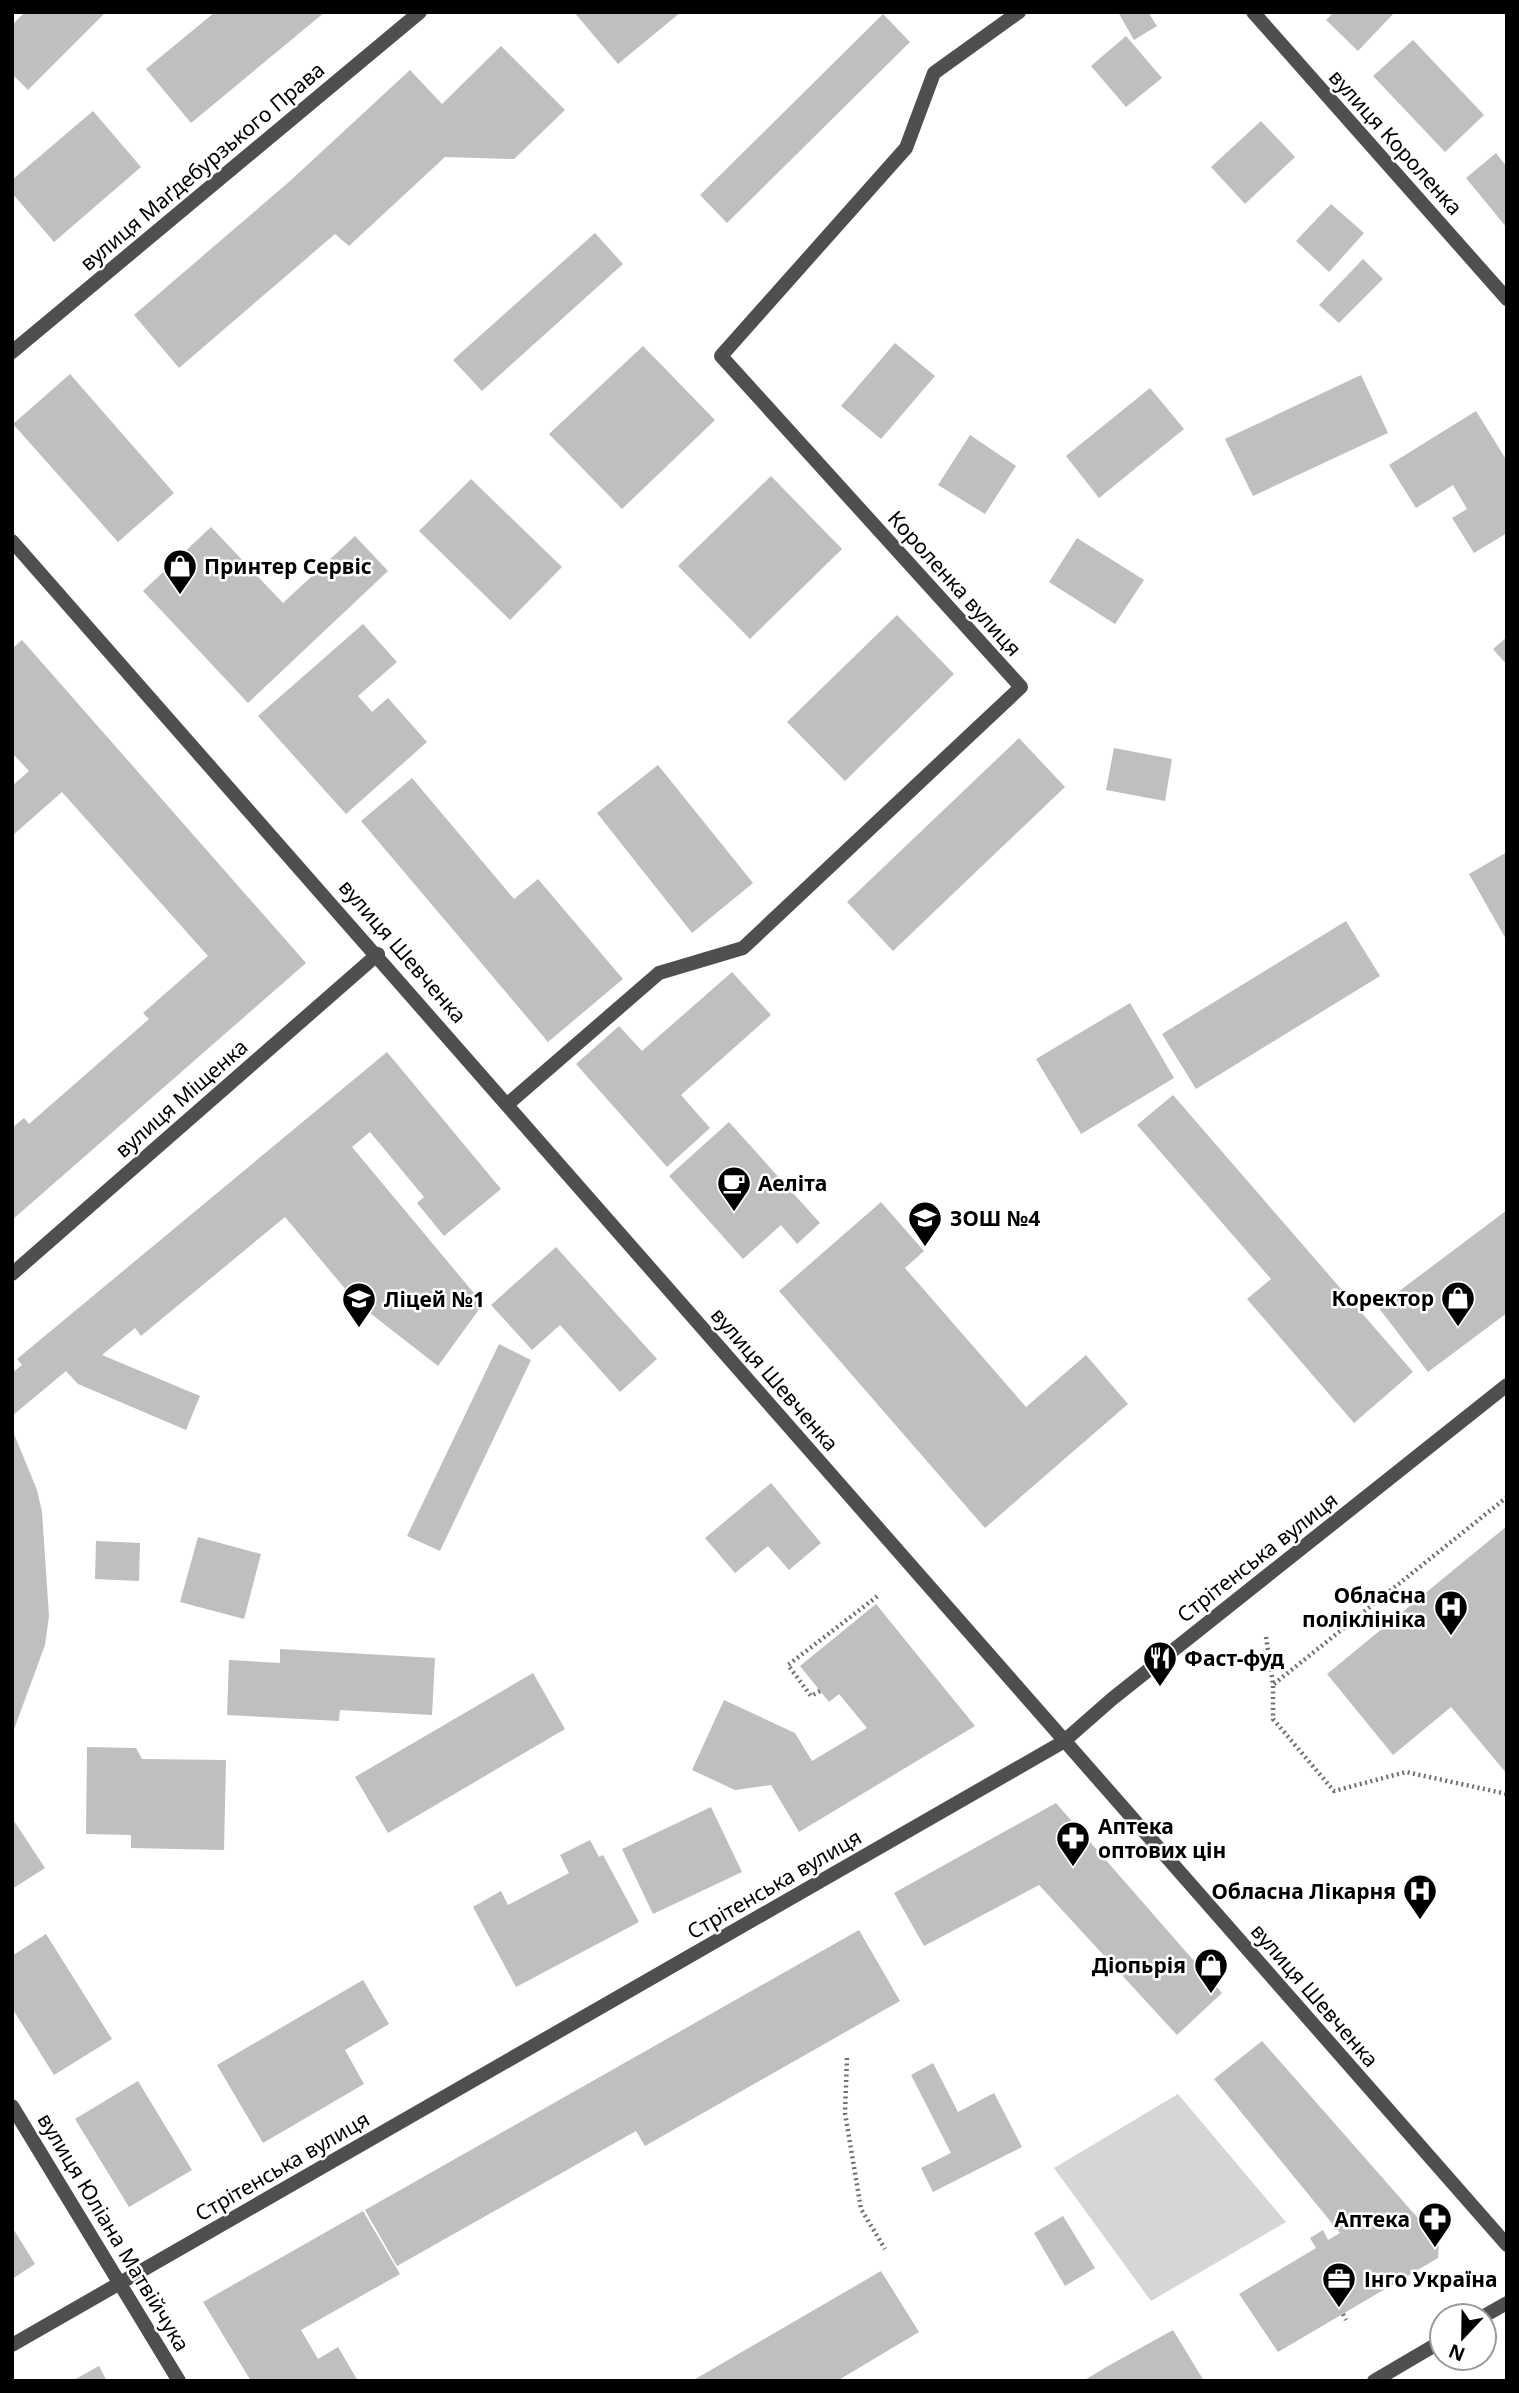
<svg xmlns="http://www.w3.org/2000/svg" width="1519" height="2393" viewBox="0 0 1519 2393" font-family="'Noto Sans',sans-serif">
<rect width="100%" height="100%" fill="#fff"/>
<polygon fill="#d6d6d6" points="1178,2094 1286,2222 1151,2301 1054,2168"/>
<g fill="#bfbfbf">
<polygon points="25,12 106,12 28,90 12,74 12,25"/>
<polygon points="215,12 325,12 191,123 146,69"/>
<polygon points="574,12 681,12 618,64"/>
<polygon points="1118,12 1148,12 1157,26 1134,40"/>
<polygon points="1334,12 1395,12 1358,51 1326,20"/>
<polygon points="883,14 910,42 727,223 700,195"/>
<polygon points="1126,36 1162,78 1126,107 1091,66"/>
<polygon points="1413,40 1484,115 1445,152 1373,76"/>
<polygon points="501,46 565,110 514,159 445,157 349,246 335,234 179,368 134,315 290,181 410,70 442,104"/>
<polygon points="93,111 141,167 54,242 12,193 12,180"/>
<polygon points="1261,121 1295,157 1245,204 1211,167"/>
<polygon points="1496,153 1507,167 1507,228 1466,178"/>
<polygon points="1331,204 1364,233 1329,272 1296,241"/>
<polygon points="595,233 623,264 482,391 453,360"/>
<polygon points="1363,259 1383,279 1339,323 1319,305"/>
<polygon points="895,343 935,376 881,439 841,406"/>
<polygon points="643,346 715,420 622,509 549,434"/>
<polygon points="70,374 174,493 118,542 13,424"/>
<polygon points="1361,375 1388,433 1253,496 1225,439"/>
<polygon points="1150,388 1184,429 1099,498 1066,456"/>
<polygon points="1476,411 1507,461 1507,533 1474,553 1452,518 1467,509 1453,485 1416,508 1389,465"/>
<polygon points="970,435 1016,466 985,514 938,485"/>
<polygon points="771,476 842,549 750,639 678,566"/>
<polygon points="471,479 562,567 510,620 419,531"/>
<polygon points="211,527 283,603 355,536 388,571 248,703 143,591"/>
<polygon points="1077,538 1144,580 1115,624 1049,582"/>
<polygon points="897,615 954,674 845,781 787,722"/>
<polygon points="363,624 397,662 358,696 372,712 388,698 427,742 346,814 258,716"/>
<polygon points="1507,637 1507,665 1493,649"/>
<polygon points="22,640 306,963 12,1220 12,1128 24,1118 29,1124 149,1019 143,1013 208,956 62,792 12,836 12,786 29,771 12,753 12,644 14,647"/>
<polygon points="1019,738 1065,787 893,951 847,902"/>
<polygon points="1114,748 1172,759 1165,801 1106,790"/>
<polygon points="658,765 753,883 692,933 597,813"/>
<polygon points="412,778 514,899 538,879 623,979 548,1042 361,821"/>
<polygon points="1507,852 1507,941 1469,874"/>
<polygon points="1346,921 1380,976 1196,1089 1162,1034"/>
<polygon points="732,972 771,1015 681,1095 710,1128 667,1167 576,1064 619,1026 642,1051"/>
<polygon points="1130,1003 1174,1078 1081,1134 1036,1059"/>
<polygon points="387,1052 501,1189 444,1236 417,1203 424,1197 370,1132 352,1147 483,1304 438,1366 357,1303 285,1217 141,1336 135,1328 102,1355 200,1396 186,1430 78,1384 66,1371 12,1416 12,1373 22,1365 17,1359"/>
<polygon points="1173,1095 1413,1372 1354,1423 1247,1299 1271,1279 1137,1125"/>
<polygon points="729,1122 820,1223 797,1244 781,1225 743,1259 669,1176"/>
<polygon points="881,1202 924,1251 905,1268 1026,1407 1086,1355 1128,1404 985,1528 779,1291"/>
<polygon points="1507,1210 1507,1313 1428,1372 1378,1307"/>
<polygon points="556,1247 657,1359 620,1392 560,1325 532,1350 491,1305"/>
<polygon points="499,1344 531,1360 440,1551 407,1536"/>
<polygon points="12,1429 37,1490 42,1512 49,1616 45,1645 13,1732"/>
<polygon points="771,1483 821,1543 789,1570 768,1546 735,1573 705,1538"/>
<polygon points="1507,1526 1507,1774 1451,1707 1393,1755 1327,1674"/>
<polygon points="198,1537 261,1554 244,1619 180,1602"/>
<polygon points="96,1541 140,1543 139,1581 95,1579"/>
<polygon points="876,1604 975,1726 799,1832 771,1785 735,1790 692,1770 724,1700 795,1733 812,1761 867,1728 839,1694 829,1702 800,1666"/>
<polygon points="280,1649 435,1658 432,1715 340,1710 339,1721 227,1715 229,1660 280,1663"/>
<polygon points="533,1673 565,1729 388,1833 355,1777"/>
<polygon points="87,1747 136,1748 142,1759 226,1760 224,1850 131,1848 131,1835 86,1834"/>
<polygon points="1056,1803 1222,1993 1177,2035 1039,1885 924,1946 894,1893"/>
<polygon points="711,1807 742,1872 653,1914 622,1849"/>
<polygon points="12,1818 45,1868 12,1889"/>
<polygon points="590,1840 599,1857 603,1855 639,1922 516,1987 473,1907 501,1891 508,1905 569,1873 560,1855"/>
<polygon points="859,1930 900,2001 645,2146 636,2131 397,2266 365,2210"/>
<polygon points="46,1934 112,2039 54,2075 12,2008 12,1956"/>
<polygon points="363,1980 389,2024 345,2050 364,2084 263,2143 217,2065"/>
<polygon points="1262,2041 1439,2242 1438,2258 1278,2352 1239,2294 1316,2248 1310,2238 1323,2230 1328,2240 1340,2233 1214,2079"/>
<polygon points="933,2063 958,2112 994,2093 1022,2147 933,2192 921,2168 951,2153 911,2075"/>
<polygon points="138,2081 192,2170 129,2207 75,2119"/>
<polygon points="363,2211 400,2274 301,2330 318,2359 338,2347 358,2381 251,2381 203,2302"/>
<polygon points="1063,2216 1095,2268 1065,2286 1034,2233"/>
<polygon points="12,2227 35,2264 12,2279"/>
<polygon points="881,2271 919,2332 837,2381 692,2381"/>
<polygon points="1173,2330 1204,2381 1083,2381 1108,2366"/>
<polygon points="99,2366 107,2381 72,2381"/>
</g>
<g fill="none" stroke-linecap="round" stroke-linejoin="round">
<g stroke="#717171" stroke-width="4.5" stroke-dasharray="2 3.5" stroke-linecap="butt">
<polyline points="1266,1637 1273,1684 1273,1719 1334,1791 1406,1772 1507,1794"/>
<polyline points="1274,1684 1507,1497"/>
<polyline points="820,1691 811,1696 788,1665 879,1595"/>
<polyline points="847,2058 845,2113 861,2209 885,2249"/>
<polyline points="1343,2314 1346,2320"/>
</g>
<polyline stroke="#4f4f4f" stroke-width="14" points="509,1103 659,973 743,948 1021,687 721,356 906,148 934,73 1019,12"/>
<g stroke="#4f4f4f" stroke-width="14">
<polyline points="1253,12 1507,299"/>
<polyline points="12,352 420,12"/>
<polyline points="12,1274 378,954"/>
<polyline points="12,2106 179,2381"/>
<polyline points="1484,2316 1507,2303"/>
<polyline points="12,2345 1063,1742 1112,1699 1507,1385"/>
<polyline points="1374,2381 1442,2341"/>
</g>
<polyline stroke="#4f4f4f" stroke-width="14" points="12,541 1507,2245"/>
</g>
<defs>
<g id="shop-pin" transform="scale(1.75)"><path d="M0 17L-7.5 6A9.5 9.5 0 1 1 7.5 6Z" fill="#000" stroke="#fff"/><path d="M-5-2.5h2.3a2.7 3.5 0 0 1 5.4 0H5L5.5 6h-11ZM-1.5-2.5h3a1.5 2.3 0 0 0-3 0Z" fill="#fff"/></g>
<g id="cafe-pin" transform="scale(1.75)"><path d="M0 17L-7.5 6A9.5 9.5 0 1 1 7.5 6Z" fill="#000" stroke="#fff"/><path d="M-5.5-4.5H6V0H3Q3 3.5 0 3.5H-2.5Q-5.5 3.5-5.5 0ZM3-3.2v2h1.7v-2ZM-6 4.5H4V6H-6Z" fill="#fff"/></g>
<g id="school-pin" transform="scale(1.75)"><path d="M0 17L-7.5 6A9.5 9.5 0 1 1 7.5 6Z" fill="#000" stroke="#fff"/><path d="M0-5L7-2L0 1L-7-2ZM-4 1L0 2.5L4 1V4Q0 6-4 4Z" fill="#fff"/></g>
<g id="hospital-pin" transform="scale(1.75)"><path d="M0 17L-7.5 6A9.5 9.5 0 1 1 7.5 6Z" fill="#000" stroke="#fff"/><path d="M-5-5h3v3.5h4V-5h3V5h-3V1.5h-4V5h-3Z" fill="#fff"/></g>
<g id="restaurant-pin" transform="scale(1.75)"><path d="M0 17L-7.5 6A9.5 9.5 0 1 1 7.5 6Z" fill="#000" stroke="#fff"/><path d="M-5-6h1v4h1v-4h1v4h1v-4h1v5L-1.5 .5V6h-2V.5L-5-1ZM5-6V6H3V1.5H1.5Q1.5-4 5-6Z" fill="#fff"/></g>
<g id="pharmacy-pin" transform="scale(1.75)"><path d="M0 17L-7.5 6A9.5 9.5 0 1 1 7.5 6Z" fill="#000" stroke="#fff"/><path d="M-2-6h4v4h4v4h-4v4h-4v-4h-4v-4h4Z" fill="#fff"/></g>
<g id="office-pin" transform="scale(1.75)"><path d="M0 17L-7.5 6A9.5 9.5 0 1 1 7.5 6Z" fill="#000" stroke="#fff"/><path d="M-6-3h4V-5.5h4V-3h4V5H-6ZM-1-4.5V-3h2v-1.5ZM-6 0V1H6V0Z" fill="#fff"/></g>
</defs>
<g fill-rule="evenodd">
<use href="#shop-pin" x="180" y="566"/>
<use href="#cafe-pin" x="734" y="1183"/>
<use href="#school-pin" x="925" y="1218"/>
<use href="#shop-pin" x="1458" y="1298"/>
<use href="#school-pin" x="359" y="1299"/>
<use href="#hospital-pin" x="1451" y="1607"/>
<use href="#restaurant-pin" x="1160" y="1658"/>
<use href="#pharmacy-pin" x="1073" y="1838"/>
<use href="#hospital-pin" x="1420" y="1891"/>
<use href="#shop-pin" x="1211" y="1965"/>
<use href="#pharmacy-pin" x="1435" y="2219"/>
<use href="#office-pin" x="1339" y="2279"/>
</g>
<g text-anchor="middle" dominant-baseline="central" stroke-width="5" stroke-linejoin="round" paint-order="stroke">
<g font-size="21" fill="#000" stroke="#fff">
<text transform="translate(1396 142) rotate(48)">вулиця Короленка</text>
<text transform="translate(202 166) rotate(-40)">вулиця Маґдебурзького Права</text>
<text transform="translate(955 583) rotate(48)">Короленка вулиця</text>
<text transform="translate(403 951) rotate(49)">вулиця Шевченка</text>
<text transform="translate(181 1098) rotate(-41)">вулиця Міщенка</text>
<text transform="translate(775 1379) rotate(49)">вулиця Шевченка</text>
<text transform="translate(1257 1557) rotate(-38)">Стрітенська вулиця</text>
<text transform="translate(774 1884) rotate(-30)">Стрітенська вулиця</text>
<text transform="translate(1315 1995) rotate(49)">вулиця Шевченка</text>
<text transform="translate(282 2166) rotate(-30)">Стрітенська вулиця</text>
<text transform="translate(114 2232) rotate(59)">вулиця Юліана Матвійчука</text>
</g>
<g font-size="21" font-weight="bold" fill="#000" stroke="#fff" text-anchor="start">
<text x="204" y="566">Принтер Сервіс</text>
<text x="758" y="1183">Аеліта</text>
<text x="950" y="1218">ЗОШ №4</text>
<text x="1434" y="1298" text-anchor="end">Коректор</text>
<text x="384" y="1299">Ліцей №1</text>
<text x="1426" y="1595" text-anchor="end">Обласна<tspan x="1426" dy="24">поліклініка</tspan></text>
<text x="1184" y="1658">Фаст-фуд</text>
<text x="1098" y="1826">Аптека<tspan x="1098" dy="24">оптових цін</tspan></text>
<text x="1396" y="1891" text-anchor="end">Обласна Лікарня</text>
<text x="1186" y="1965" text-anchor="end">Діопьрія</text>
<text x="1410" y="2219" text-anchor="end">Аптека</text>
<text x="1364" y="2279">Інго Україна</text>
</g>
</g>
<rect width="1519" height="2393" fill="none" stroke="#000000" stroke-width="28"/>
<g transform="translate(1463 2337) rotate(202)"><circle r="33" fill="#ffffff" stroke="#999999" stroke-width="2"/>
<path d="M0-5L12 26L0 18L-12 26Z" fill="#000000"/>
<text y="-10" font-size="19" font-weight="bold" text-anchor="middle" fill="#000000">N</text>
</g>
</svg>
